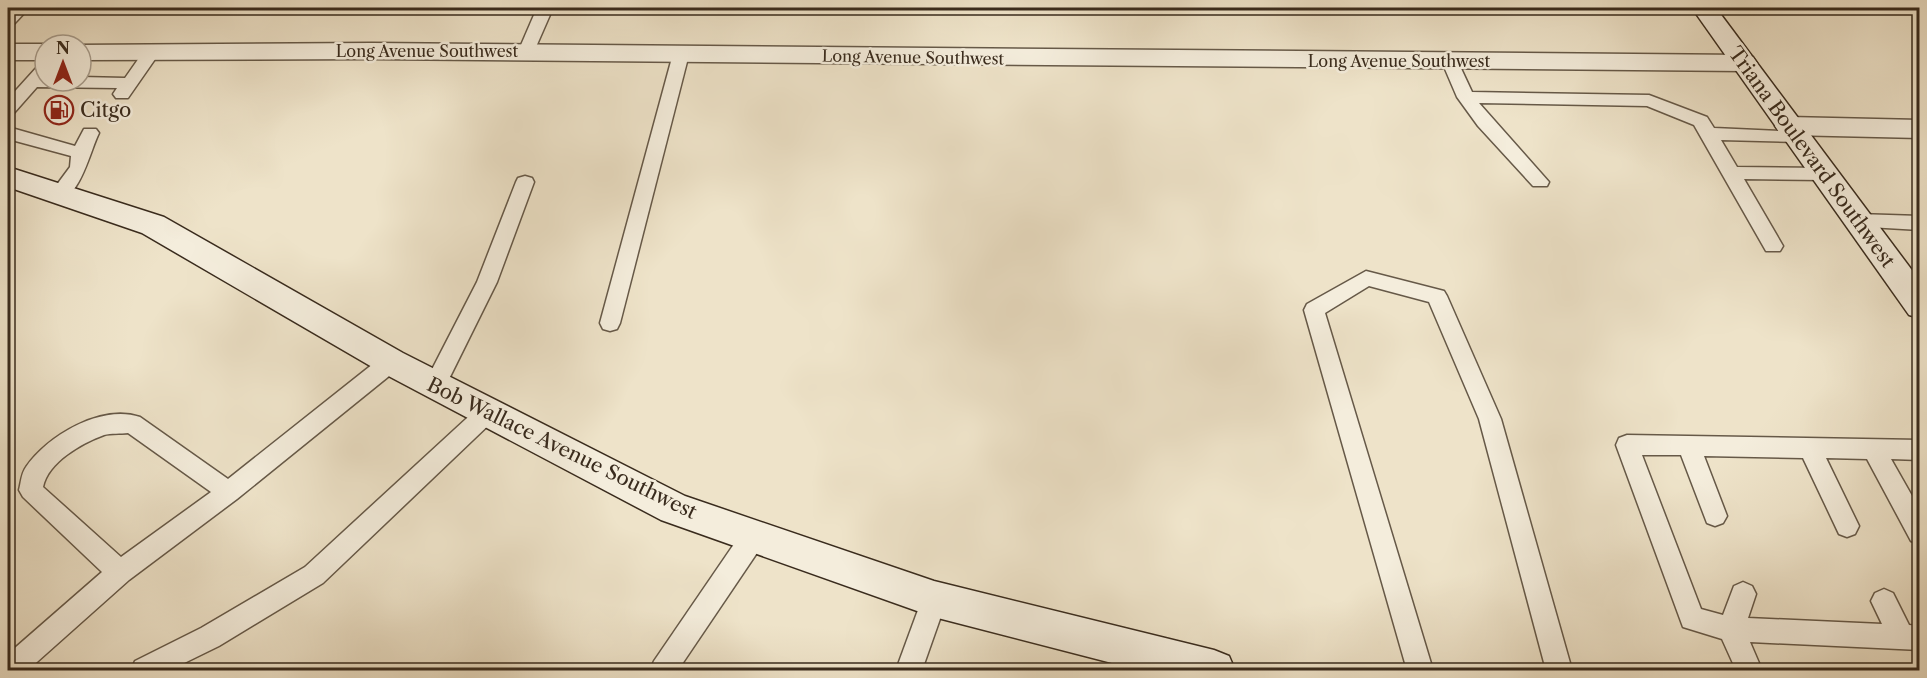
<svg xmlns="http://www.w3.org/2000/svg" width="1927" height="678" viewBox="0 0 1927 678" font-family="'Libre Caslon Text',serif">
<rect width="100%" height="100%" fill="#eee3c9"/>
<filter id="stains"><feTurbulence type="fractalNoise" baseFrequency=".00333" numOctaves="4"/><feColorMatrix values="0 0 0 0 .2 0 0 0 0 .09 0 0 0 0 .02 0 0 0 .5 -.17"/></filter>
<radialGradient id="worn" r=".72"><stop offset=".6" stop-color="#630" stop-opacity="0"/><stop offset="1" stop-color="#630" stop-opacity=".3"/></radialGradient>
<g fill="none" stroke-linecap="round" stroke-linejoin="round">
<g stroke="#665948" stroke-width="3">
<g id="lane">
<polygon points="13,8 29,8 14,24 8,26 8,13"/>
<polygon points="537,8 553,8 532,56 520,56 518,52"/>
<polygon points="152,47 160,52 128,98 116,98 113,94 117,88 37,87 14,113 8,114 8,99 37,67 45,66 45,81 81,81 81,77 125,78 146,48"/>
<polygon points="681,49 689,54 620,323 617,329 610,331 603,329 600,323 673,54"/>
<polygon points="1450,57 1458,62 1472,92 1649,95 1707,117 1714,128 1803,132 1806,136 1797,142 1721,140 1737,167 1824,168 1831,170 1833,174 1831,178 1824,180 1744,179 1783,246 1780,251 1766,251 1694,125 1647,106 1479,103 1549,182 1547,186 1533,186 1478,126 1457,97 1442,62"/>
<path d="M8,127L75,146L84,129H96L99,133C90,150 79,206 52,199L50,194L70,167L71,156L8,139Z"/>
<polygon points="525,176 532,178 534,182 497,282 443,391 435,394 427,391 424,385 477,282 516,182 518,178"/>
<polygon points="1858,214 1920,216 1920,230 1851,226 1848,221 1851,216"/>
<polygon points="1366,271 1444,291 1447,296 1501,419 1572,670 1546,670 1479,419 1429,302 1369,286 1325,313 1433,670 1407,670 1304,310 1307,304"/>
<path d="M391,354L399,356L402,362L399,368L237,499L129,580L28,670H8V654L102,572L23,497L19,490C21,483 21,474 26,467C47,436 101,404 140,417L228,479L383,356ZM128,433L211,492L121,557L43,487C48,462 82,443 104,435C111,433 121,434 128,433Z"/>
<polygon points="487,404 495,407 498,413 495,419 323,583 219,646 170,670 131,670 135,661 201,628 305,567 479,407"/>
<polygon points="1627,435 1920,440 1920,460 1891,459 1920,510 1920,544 1911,541 1867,459 1826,458 1859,526 1855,534 1847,537 1839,534 1803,458 1704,456 1727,516 1723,523 1715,526 1707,523 1681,455 1642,455 1701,609 1723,615 1734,586 1743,582 1752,586 1756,594 1748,618 1882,624 1871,601 1875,593 1884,589 1893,593 1909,625 1920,626 1920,650 1750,642 1762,670 1736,670 1722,639 1683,627 1616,445 1619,438"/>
<polygon points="754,525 763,528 766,536 763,544 678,670 650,670 654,661 745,528"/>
<polygon points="934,587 943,591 947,599 922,670 896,670 925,591"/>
</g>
</g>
<g stroke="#665948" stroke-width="3">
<g id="street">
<polygon points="372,43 1744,55 1753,57 1757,63 1753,69 1744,71 372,59 81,60 81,45 77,45"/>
<polygon points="8,44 45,44 49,45 45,45 45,60 8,60"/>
<polygon points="1789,117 1920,120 1920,138 1789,135 1779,132 1775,126 1779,120"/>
</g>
</g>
<g stroke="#392b1d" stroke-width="3">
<g id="secondary">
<polygon points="1692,8 1716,8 1920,281 1920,318 1909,315"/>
<polygon points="8,167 164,217 403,353 685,496 934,581 1214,650 1229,656 1235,670 1139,670 934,617 661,520 379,371 142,233 8,187"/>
</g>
</g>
<use href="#lane" fill="#f4eddc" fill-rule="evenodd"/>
<use href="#street" fill="#f4eddc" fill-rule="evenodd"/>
<use href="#secondary" fill="#f4eddc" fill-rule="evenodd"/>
</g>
<defs>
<g id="fuel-ring" transform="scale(1.5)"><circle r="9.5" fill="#f4eddc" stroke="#8f2418" stroke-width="1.5"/><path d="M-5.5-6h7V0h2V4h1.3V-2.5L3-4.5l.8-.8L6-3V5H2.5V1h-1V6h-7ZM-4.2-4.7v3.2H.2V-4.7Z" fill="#8f2418"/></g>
</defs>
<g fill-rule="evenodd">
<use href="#fuel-ring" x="59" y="110"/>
</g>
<g text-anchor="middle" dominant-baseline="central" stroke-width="5" stroke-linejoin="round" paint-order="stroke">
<g font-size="16" fill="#392b1d" stroke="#f4eddc">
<text x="427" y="51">Long Avenue Southwest</text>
<text transform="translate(913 57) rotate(1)">Long Avenue Southwest</text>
<text x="1399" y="61">Long Avenue Southwest</text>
</g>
<g font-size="20" fill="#392b1d" stroke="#f4eddc" text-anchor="start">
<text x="80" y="110">Citgo</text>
</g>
<g font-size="20" fill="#392b1d" stroke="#f4eddc">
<text transform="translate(1812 157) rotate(54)">Triana Boulevard Southwest</text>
<text transform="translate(562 448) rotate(26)">Bob Wallace Avenue Southwest</text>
</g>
</g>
<rect width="1927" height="678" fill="none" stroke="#eee3c9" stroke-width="30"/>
<rect x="9" y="9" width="1909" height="660" fill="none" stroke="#392b1d" stroke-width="3"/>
<rect x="15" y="15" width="1897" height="648" fill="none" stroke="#392b1d" stroke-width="1.5"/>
<g transform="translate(63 63)"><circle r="28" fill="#f4eddc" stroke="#a99f90" stroke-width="1.5"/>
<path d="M0-4.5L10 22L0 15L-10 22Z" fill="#8f2418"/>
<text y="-9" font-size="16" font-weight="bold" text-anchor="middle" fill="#392b1d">N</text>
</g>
<rect width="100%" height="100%" filter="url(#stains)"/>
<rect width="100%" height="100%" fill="url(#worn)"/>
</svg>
